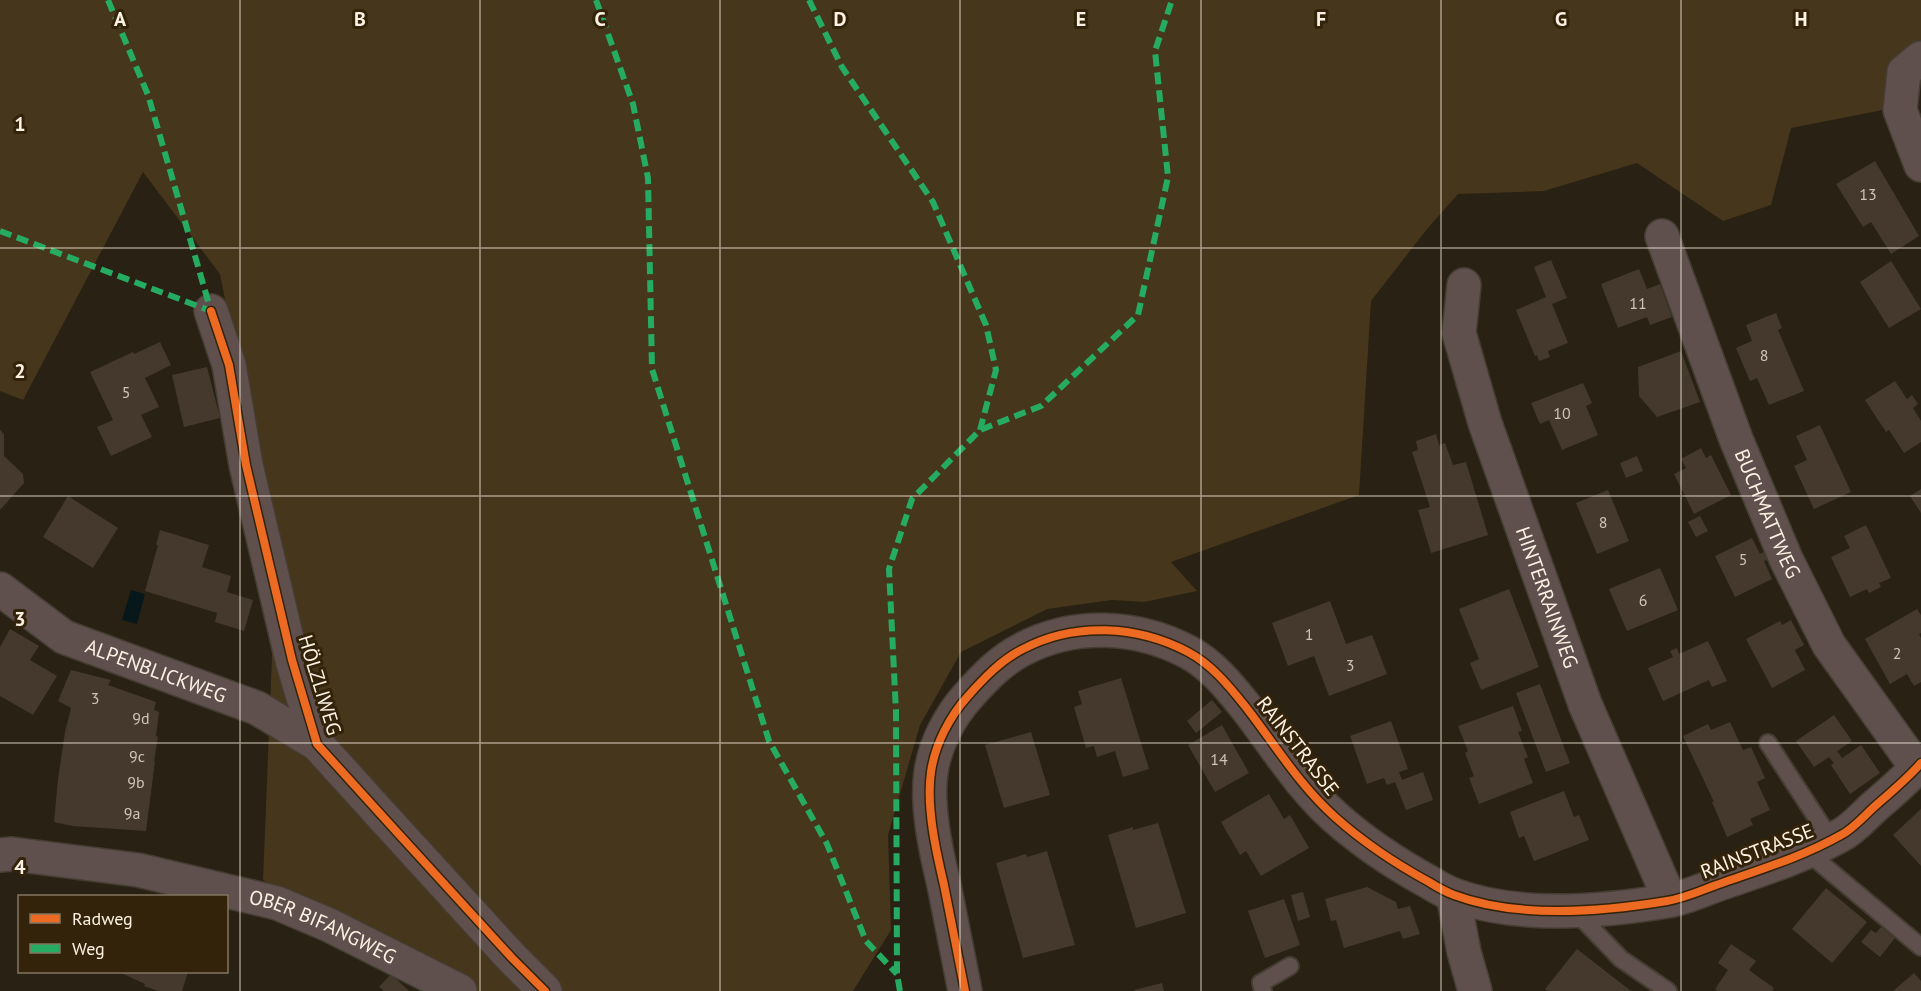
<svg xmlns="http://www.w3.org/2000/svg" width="1921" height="991" viewBox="0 0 1921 991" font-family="'PT Sans',sans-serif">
<rect width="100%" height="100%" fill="#292113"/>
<polygon fill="#46361b" points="0,0 1921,0 1921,48 1893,108 1791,128 1771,205 1723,221 1637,163 1544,191 1458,194 1427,229 1371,301 1359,495 1171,562 1197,591 1144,602 1112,600 1047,609 961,652 920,725 888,835 891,930 853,991 455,991 263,880 276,558 220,274 143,172 23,400 0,391"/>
<polygon fill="#06181a" points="131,590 145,594 137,624 122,620"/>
<g fill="#45392e">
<polygon points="1875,161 1919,236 1891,254 1871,222 1863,227 1836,184"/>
<polygon points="1551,260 1567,298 1552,304 1568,343 1548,351 1550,357 1539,361 1537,355 1535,356 1516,310 1546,297 1534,267"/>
<polygon points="1891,261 1921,309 1889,328 1860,282"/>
<polygon points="1639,269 1647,289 1660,284 1672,317 1650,325 1647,317 1618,328 1601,284"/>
<polygon points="1776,313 1782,328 1778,330 1804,391 1769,405 1757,378 1750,381 1736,348 1752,341 1746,325"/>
<polygon points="160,342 171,365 145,378 159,407 141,415 152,437 111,456 97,427 113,420 90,372 133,352 134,354"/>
<polygon points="1681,351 1700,402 1657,417 1639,396 1638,367"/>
<polygon points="207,367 220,418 184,427 172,375"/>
<polygon points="1895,381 1907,399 1912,395 1918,404 1913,408 1921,421 1921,442 1904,453 1889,430 1886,432 1865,400"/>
<polygon points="1583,383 1592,403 1586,406 1598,435 1562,450 1549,420 1540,424 1531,403"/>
<polygon points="1820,425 1851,492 1814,509 1794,466 1807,460 1796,436"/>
<polygon points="0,430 4,434 4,456 23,474 24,483 0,510"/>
<polygon points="1436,434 1439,445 1445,443 1453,465 1466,462 1488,535 1431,553 1418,510 1430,507 1412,452 1418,450 1416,441"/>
<polygon points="1701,448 1706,458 1711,455 1731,495 1694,514 1674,474 1686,468 1681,459"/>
<polygon points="1637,456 1643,471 1626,478 1620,463"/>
<polygon points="1921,489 1921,513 1910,496"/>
<polygon points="1608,490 1629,541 1597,554 1576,503"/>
<polygon points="68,496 118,528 93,568 43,537"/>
<polygon points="1700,516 1708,531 1696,537 1688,522"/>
<polygon points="1866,525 1891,578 1879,583 1881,587 1869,593 1867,589 1850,597 1831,557 1850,548 1844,536"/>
<polygon points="160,530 209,545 202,567 231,576 227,592 253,600 244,631 215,622 217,613 145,591 158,545 156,545"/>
<polygon points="1752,538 1760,554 1764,552 1768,560 1764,561 1772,579 1735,597 1715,556"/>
<polygon points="1660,568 1678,610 1627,631 1609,589"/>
<polygon points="1509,589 1539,667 1481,690 1470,663 1479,659 1459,609"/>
<polygon points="1330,601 1346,644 1372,635 1387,674 1329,696 1314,656 1288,666 1272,623"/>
<polygon points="1917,609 1921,615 1921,633 1919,634 1921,638 1921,682 1914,686 1907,674 1890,684 1865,639"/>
<polygon points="1791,620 1804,645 1795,650 1805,670 1772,688 1746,639 1780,621 1782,625"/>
<polygon points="10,629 39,646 30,660 57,676 33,715 0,696 0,647"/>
<polygon points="1708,641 1727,681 1712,687 1709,680 1663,701 1648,668 1673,657 1670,651 1677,648 1679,654"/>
<polygon points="71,670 111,680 108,685 156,702 154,710 159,712 156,736 158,737 154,761 155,761 146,831 72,826 54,822 58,779 65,732 71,708 58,701"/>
<polygon points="1121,678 1149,769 1123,777 1115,751 1097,757 1094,746 1086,748 1074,707 1082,704 1078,691"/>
<polygon points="1540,684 1570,763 1546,772 1516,693"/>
<polygon points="1212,700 1222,712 1196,733 1187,721"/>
<polygon points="1513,706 1522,731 1518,732 1528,757 1524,759 1533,783 1479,804 1469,778 1474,776 1465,753 1468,751 1458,726"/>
<polygon points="1834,715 1852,741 1837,751 1842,758 1861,745 1880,773 1850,794 1831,765 1834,763 1829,757 1814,767 1796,741"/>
<polygon points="1391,721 1408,769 1399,772 1402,780 1423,772 1433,800 1406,810 1395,782 1387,785 1384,778 1367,784 1350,736"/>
<polygon points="1730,722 1743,750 1751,747 1765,778 1757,782 1770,810 1750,819 1753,825 1727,837 1712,802 1714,802 1683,736 1708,724 1711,730"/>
<polygon points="1222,725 1249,773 1215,792 1188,745"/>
<polygon points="1031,732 1050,795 1004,808 985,745"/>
<polygon points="1564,791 1574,817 1579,815 1589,840 1534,861 1524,836 1519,838 1510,812"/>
<polygon points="1269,794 1284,819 1290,815 1309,848 1261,876 1246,851 1240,855 1221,822"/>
<polygon points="1921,809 1921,866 1893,835"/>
<polygon points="1158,823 1186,913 1136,928 1108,835 1133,827 1133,830"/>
<polygon points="1047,851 1075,945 1023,958 996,863 1026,854 1027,857"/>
<polygon points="1367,887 1396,902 1398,909 1410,906 1420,934 1403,939 1400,931 1344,948 1336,920 1331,921 1325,899"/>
<polygon points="1826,888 1867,922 1832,963 1792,929"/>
<polygon points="1303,892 1310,917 1298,921 1291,895"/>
<polygon points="1284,899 1300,945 1265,958 1248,911"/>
<polygon points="1881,927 1895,938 1880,957 1861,942 1871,930 1876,933"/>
<polygon points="1731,944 1756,961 1749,970 1774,988 1772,991 1718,991 1715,989 1728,970 1718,963"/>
<polygon points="1577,949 1631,991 1548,991 1545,989"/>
<polygon points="119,972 188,972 182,991 158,991 144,986 145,984"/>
<polygon points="1914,973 1921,981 1921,991 1893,991"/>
<polygon points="391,974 409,991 384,991 379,987"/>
<polygon points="1162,983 1164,991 1134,991 1134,990"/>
</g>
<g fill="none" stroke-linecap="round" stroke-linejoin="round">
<g stroke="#453d32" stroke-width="20">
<g id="service">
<polyline points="1768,743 1831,840"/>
<polyline points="1806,851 1921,947"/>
<polyline points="1576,912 1621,959 1668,991"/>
<polyline points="1263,991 1261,983 1290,966"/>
</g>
</g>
<g stroke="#453d32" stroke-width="36">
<g id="minor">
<polyline points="1921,58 1904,72 1900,110 1921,165"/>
<path id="s1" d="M1662,236L1736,439L1786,559L1829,645L1917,768"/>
<path id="s2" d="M1464,285L1459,333L1485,423L1585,704L1670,900"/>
<polyline points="211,311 229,365 246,465 292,660 317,744 395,830 512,958 545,991"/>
<path id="s3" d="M0,589L64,637L257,708L317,744"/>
<path id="s4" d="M0,855L12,854L138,870L277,903L329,925L460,991"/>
<polyline points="1453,895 1464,952 1475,991"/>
<path d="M965,991C958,956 951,921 944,885C936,851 926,807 931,772C935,744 950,716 968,696C984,678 1001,660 1023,649C1074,622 1137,625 1188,652C1211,664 1229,686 1245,706C1274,743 1299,785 1335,817C1363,842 1396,864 1429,882C1437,887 1446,892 1454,895C1518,919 1601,912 1667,901C1686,898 1704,889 1722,883C1762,869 1804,856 1841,835C1853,829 1864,816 1874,807C1890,793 1907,779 1921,763"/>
</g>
</g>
<use href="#service" stroke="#5f504e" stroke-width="16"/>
<use href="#minor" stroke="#5f504e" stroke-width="33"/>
<g stroke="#26ab63" stroke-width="6" stroke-dasharray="12 6" stroke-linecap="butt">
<polyline points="108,0 148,95 211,311"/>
<polyline points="596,0 633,104 648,178 652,369 769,741 827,844 866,941 897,974"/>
<polyline points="809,0 842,67 933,202 986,325 996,370 980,430"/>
<polyline points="0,231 211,311"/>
<polyline points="900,991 897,974 896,712 889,569 912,499 980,430 1041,406 1138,315 1168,177 1155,51 1172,0"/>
</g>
<g stroke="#32230a" stroke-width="11">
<g id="cycleway">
<polyline points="211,311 229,365 246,465 292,660 317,744 395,830 512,958 545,991"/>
<path d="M965,991C958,956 951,921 944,885C936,851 926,807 931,772C935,744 950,716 968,696C984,678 1001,660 1023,649C1074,622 1137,625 1188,652C1211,664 1229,686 1245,706C1274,743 1299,785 1335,817C1363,842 1396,864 1429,882C1437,887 1446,892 1454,895C1518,919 1601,912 1667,901C1686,898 1704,889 1722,883C1762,869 1804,856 1841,835C1853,829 1864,816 1874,807C1890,793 1907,779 1921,763"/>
</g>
</g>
<use href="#cycleway" stroke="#ed6a23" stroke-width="8"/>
</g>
<path fill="none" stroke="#fcf2e3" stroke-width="1.5" stroke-opacity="0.55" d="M240,0V991M480,0V991M720,0V991M960,0V991M1201,0V991M1441,0V991M1681,0V991M0,248H1921M0,496H1921M0,743H1921"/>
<g text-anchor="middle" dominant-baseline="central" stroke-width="6" stroke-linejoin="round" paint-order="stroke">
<g font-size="16" fill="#cec4b6">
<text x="1868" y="194">13</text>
<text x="1638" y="303">11</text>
<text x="1764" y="355">8</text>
<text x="126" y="392">5</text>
<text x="1562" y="413">10</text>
<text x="1603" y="522">8</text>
<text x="1743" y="559">5</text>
<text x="1643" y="600">6</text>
<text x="1309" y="634">1</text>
<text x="1897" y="653">2</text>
<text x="1350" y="665">3</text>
<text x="95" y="698">3</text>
<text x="141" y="718">9d</text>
<text x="137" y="756">9c</text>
<text x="1219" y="759">14</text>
<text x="136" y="782">9b</text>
<text x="132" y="813">9a</text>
</g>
<g font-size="20" fill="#fcf2e3" stroke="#32230a">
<text stroke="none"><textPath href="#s1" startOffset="297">BUCHMATTWEG</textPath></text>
<text stroke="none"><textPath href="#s2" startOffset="327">HINTERRAINWEG</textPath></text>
<text stroke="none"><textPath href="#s3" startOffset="178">ALPENBLICKWEG</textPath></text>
<text transform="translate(320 685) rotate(73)">HÖLZLIWEG</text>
<text transform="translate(1298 746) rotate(52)">RAINSTRASSE</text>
<text transform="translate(1757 851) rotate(-21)">RAINSTRASSE</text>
<text stroke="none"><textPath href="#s4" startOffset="333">OBER BIFANGWEG</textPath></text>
</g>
</g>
<g font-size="20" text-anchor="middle" font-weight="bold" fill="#fcf2e3" stroke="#32230a" stroke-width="6" stroke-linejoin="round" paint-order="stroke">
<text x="120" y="26">A</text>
<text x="360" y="26">B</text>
<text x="600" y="26">C</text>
<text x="840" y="26">D</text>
<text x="1081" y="26">E</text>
<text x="1321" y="26">F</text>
<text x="1561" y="26">G</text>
<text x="1801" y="26">H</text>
<text x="20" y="131">1</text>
<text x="20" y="378">2</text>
<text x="20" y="626">3</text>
<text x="20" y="874">4</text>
</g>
<rect x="18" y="895" width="210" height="78" fill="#32230a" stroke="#837661" stroke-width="1.5"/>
<rect x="30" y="914" width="30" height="9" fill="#ed6a23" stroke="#837661" stroke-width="1.5"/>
<text x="72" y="925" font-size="18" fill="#fcf2e3">Radweg</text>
<rect x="30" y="944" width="30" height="9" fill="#26ab63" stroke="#837661" stroke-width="1.5"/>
<text x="72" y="955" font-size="18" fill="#fcf2e3">Weg</text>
</svg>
